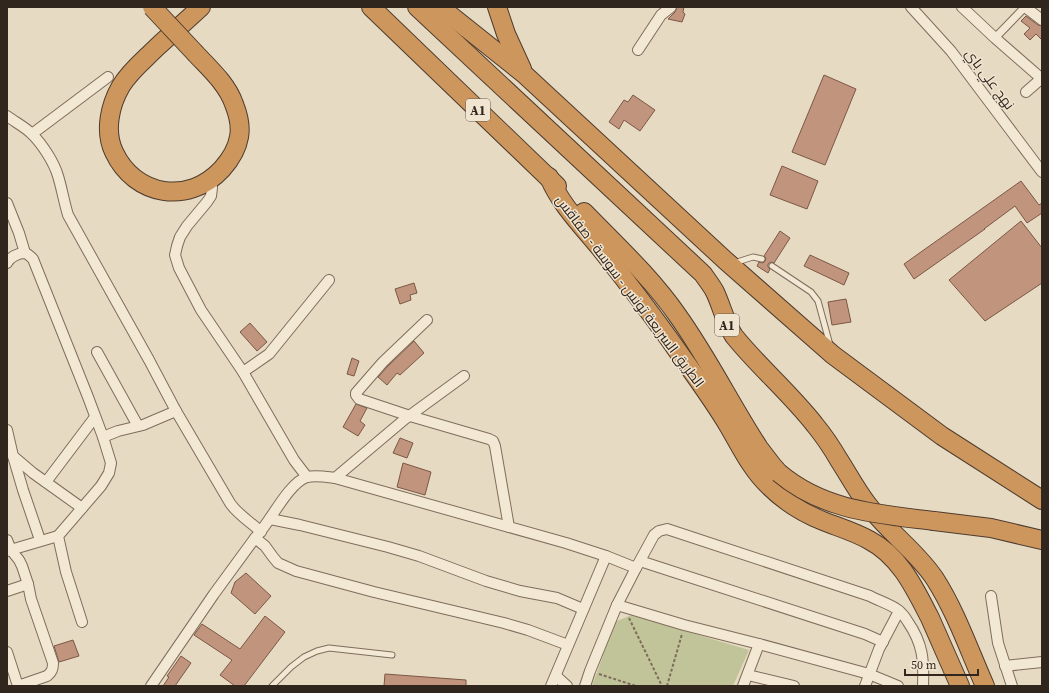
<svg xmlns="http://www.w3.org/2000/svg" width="1049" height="693" viewBox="0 0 1049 693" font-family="'Source Serif 4',Cairo,serif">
<rect width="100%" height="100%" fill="#e7dac2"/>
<polygon fill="#c1c498" points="631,615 749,650 733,686 592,686 615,622"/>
<g fill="#c1957d" stroke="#7b5745">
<polygon points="677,7 684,7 683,12 685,14 682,22 668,19 675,12"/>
<polygon points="1026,16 1038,25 1042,26 1042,40 1036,34 1030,40 1024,34 1030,28 1021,21"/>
<polygon points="824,75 856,89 825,165 792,152"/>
<polygon points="633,95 655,110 640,131 624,120 619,129 609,122 624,100 628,102"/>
<polygon points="782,166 818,181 807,209 770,195"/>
<polygon points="1021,181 1039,205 1042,203 1042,213 1027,223 1015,206 984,229 985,229 914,279 904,264"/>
<polygon points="1021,221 1042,248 1042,283 985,321 949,280"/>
<polygon points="780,231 790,238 774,263 771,262 768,264 768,267 770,269 768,273 757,266 759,262 763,263 765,261 766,258 764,256"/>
<polygon points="810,255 849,273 844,285 804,266"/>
<polygon points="414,283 417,293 410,295 411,300 400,304 395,289"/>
<polygon points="846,299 851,322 832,325 828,302"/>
<polygon points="250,323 267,342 257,351 240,332"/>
<polygon points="414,341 424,353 400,375 397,373 387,385 378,377 388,366"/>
<polygon points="352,358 359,361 354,376 347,374"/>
<polygon points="356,404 367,408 360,421 365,425 358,436 343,427"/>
<polygon points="400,438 413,443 407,458 393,453"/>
<polygon points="403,463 431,472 425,495 397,487"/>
<polygon points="246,573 271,596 255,614 231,593 235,582"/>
<polygon points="265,616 285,632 244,686 235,686 220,675 232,660 194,635 202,624 240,649"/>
<polygon points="73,640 79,656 59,662 54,646"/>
<polygon points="181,656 191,663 175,686 163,686 169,677 167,676"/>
<polygon points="385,674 466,680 466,686 384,686"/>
</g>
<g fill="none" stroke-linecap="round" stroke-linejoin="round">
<g stroke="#7f6d5c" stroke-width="7">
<g id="service">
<polyline points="734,263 753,257 762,259"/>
<polyline points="772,266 811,292 818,301 830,345"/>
<polyline points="272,686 291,667 304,657 317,651 329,648 392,655"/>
</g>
</g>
<g stroke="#7f6d5c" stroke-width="9">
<polyline id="pedestrian" points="995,38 1025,7"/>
</g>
<g stroke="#7f6d5c" stroke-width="12">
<g id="minor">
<polyline points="911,7 951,51 1042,172"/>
<polyline points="962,7 995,38 1042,79"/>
<polyline points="1025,7 1042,20"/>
<polyline points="638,50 661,15 671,7"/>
<polyline points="1026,92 1042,78"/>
<path d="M7,116C15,122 25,127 32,134C42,144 54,162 58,176C62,189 64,202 68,215L149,360L176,411L230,503C238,515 251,522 261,532"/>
<polyline points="32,134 108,77"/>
<polyline points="211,179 212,188 211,196 207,202 187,226 180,237 177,246 175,255 179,268 201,310 243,372 294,460 307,477"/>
<polyline points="7,203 19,233 25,253"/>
<path d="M7,263C10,257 18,253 25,253C28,254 31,257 33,259L88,397L103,437L111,463L109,473L101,486L58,536L66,572L82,622"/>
<polyline points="427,320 383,362 356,393 356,395 359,399 410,416 489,439 493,441 495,446 509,527"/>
<polyline points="97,352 138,426"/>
<polyline points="243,372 269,354 329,280"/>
<polyline points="7,430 13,456 33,473 82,508"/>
<polyline points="103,437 118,431 143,425 176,411"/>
<polyline points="13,456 23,490 40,540"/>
<polyline points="335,478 405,419 464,376"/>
<polyline points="46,482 95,417"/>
<polyline points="270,519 300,525 388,547 419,556 486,581 520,591 557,598 583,609"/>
<polyline points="255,538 265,546 273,557 278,563 296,571 374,592 504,623 528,630 568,645"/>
<path d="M7,540L11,550L19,560L22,566L28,584L31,599L53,663C53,669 52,672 47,676L18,686"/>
<polyline points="7,551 58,536"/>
<polyline points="640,561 865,634 883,642"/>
<polyline points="7,591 28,584"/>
<polyline points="991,596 998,643 1012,686"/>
<polyline points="617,605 684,625 759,644 869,674 898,686"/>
<polyline points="7,652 18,686"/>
<polyline points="1005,666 1042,662"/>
<polyline points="748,675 794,686"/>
<polyline points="556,676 567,686"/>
<path d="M151,686L214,594L255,538C270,523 288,483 307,477C316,475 327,477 335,478L566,543L606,556L636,568"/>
<polyline points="551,686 606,556"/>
<path d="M585,686L590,671L617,605L636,568L654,535L659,531L667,529L870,596C879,601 890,604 898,610C902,613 905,617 908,622C923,644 924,660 923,686"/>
<polyline points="743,686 759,644"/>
<polyline points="865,686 879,649 899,611"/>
</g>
</g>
<g stroke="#4d3c2f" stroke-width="20">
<g id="motorway">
<polyline points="371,7 557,186"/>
<path d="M417,7L703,274C707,280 712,286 715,292C722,307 725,322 734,336C759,367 790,393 815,425C824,436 832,448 839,460C850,477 859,495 872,510C892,535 918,553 935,579C956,612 969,650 985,686"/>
<polyline points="440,7 524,74 726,261 833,355 942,436 1042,500"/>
<polyline points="497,7 506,34 522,69"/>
<path d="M196,54C210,69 227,84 234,104C238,114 241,127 239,137C237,149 230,160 222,169C189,205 135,197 114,152C104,131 110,105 121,86C130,71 144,60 156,48C171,34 186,21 201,7"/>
<path d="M549,177C560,204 582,226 600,248C627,282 654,317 679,353C696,377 713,400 728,425C741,447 751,469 769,486C784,501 803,513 823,521C838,527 855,532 869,540C900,556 915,589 930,618C940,641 950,663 960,686"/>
<path d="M584,212C616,245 651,277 678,316C708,358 731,405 759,448L772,465L779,473"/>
<polyline points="934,521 991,528 1042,540"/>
</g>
</g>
<g stroke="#7f6d5c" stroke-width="2" stroke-dasharray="3 2" stroke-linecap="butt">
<polyline points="629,618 662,686"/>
<polyline points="599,674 636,686"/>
<polyline points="667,686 682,634"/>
</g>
<use href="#service" stroke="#f3e8d4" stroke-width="5"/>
<use href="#pedestrian" stroke="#f3e8d4" stroke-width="7"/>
<use href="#minor" stroke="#f3e8d4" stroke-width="10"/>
<use href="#motorway" stroke="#cd965d" stroke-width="18"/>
<g stroke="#4d3c2f" stroke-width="20" stroke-linecap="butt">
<g id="motorway-bridge">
<polyline points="152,7 196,54"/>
<path d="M779,473C824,511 878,514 934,521"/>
</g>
</g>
<use href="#motorway-bridge" stroke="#cd965d" stroke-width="18"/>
</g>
<g text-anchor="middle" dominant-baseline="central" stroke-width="3" stroke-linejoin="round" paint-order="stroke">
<g fill="#f0e5d1" stroke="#6a5f54" stroke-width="1">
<rect x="466" y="99" width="24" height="22" rx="3"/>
<rect x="715" y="314" width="24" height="22" rx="3"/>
</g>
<g font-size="13" font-weight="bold" fill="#31261e">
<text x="478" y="110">A1</text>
<text x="727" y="325">A1</text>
</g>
<g font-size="14" fill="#31261e" stroke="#f0e5d1">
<text transform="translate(990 79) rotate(53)">نهج علي باي</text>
<text transform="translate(630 291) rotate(53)">الطريق السريعة تونس - سوسة - صفاقس</text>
</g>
</g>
<rect width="1049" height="693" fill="none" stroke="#31261e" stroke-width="16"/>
<path d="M905 669v6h73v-6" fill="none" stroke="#31261e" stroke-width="2"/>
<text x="911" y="669" font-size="12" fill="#31261e" stroke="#f0e5d1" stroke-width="3" paint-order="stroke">50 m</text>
</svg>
